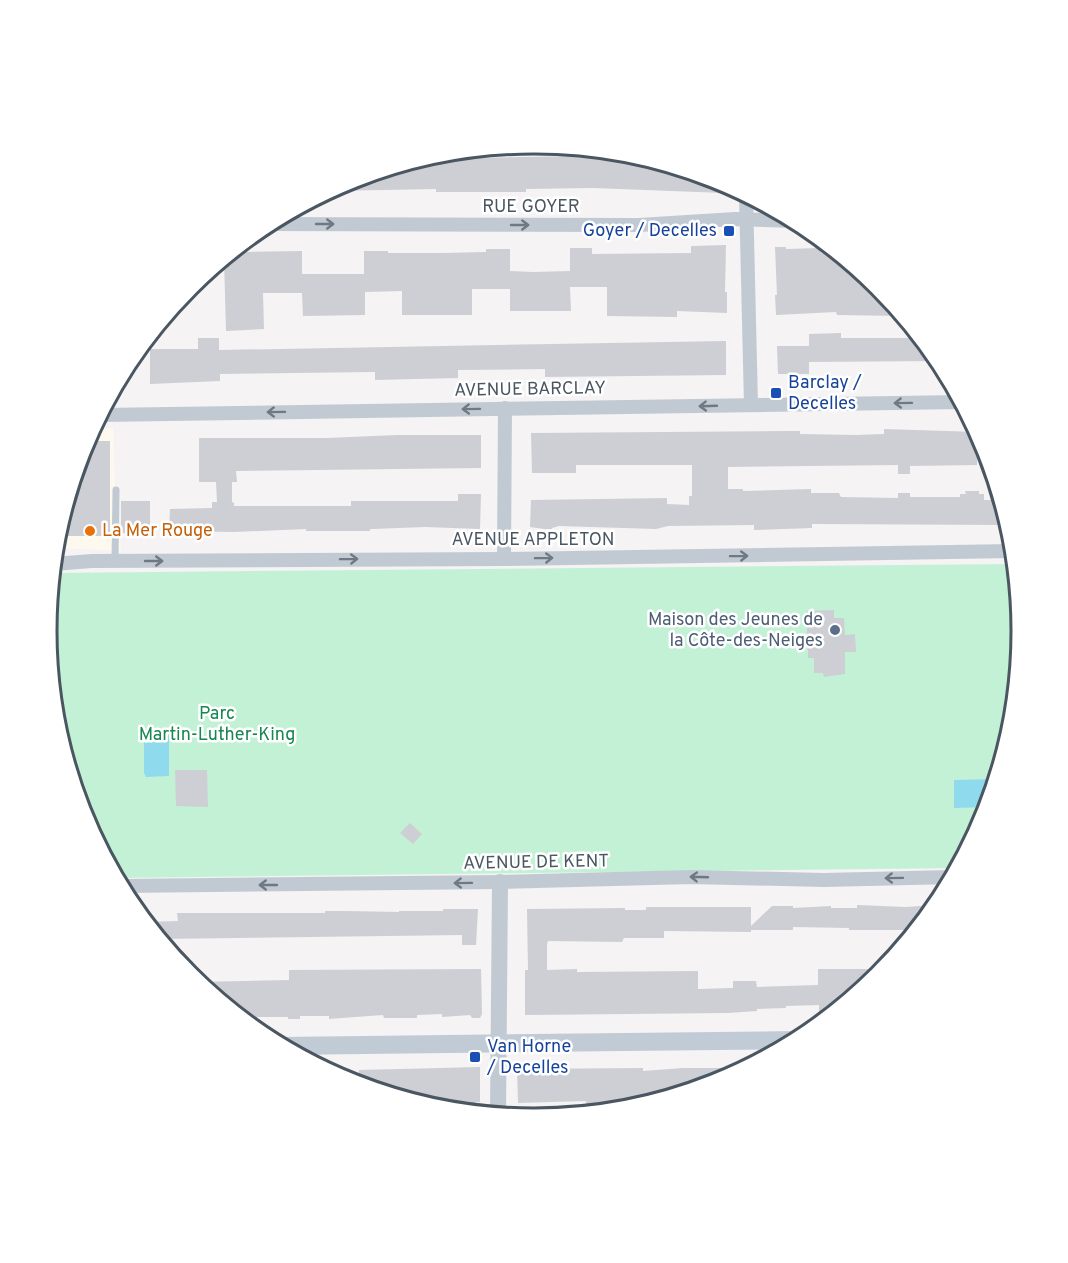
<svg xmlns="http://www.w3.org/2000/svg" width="1068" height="1263" viewBox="0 0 1068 1263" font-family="Overpass,sans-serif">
<rect width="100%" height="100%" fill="#f5f3f3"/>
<polygon fill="#fdf9ef" points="113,428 115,489 121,551 55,548 56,536 84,445 92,429"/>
<polygon fill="#c3f1d5" points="1015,564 1021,632 1012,727 984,818 958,868 116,878 83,818 56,726 47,631 52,573"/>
<g fill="#90daee">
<polygon points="147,728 169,730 169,776 146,777 144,773 144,731"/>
<polygon points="996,779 988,807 954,808 954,780"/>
</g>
<g fill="#cdcfd5">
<polygon points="636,155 721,181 723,182 723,193 593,188 526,189 526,192 436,192 436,189 330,191 348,181 419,159"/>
<polygon points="726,245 725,292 727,292 727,313 677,311 677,317 607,316 607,287 570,287 571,311 510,311 510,289 472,289 472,315 402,315 402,291 365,292 365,315 303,316 302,293 263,293 264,329 226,331 224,259 232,252 302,251 302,274 364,274 364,251 388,251 388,253 444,253 486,252 486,249 510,249 510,271 533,272 570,271 570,248 592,248 592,254 691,253 691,246"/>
<polygon points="775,247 786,247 786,249 821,248 821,253 837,253 879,287 902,316 837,315 836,312 776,315 775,295 777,295"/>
<polygon points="841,333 841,338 921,338 940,361 809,362 809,374 778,374 777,346 809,346 809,334"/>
<polygon points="198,338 219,338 219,350 726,341 726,375 545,377 545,369 458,370 458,378 375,380 375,372 220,374 220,381 150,384 150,349 198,349"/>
<polygon points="884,429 977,432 977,465 910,466 910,474 898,474 898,465 728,467 728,489 743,489 743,491 811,489 811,493 839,493 841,497 898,498 898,493 910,493 910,497 960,497 960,494 966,494 965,491 979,491 979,494 984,494 984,500 1001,500 1009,525 812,524 812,528 754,530 754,525 668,526 656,529 559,526 552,528 552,529 544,529 530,527 531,500 667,498 667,504 689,505 689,496 692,496 692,465 576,465 576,473 532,473 531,433 785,431 800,431 800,434 856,435 884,434"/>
<polygon points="397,435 481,435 481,468 236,471 237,482 232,482 232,502 234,503 234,506 351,506 351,501 458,501 458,494 481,494 480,529 425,527 373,529 370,529 370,531 306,531 306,529 234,532 169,531 170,509 212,508 212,502 217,502 216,482 199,482 199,438 327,438"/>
<polygon points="86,441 110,441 110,536 56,536"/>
<rect x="121" y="501" width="29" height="32"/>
<polygon points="834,610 834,618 844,618 845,635 855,634 856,652 845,652 845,674 824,677 823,673 814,673 814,658 808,658 808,648 805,648 804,636 807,636 807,611"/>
<polygon points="175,770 207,770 208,807 176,806"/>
<polygon points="410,823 422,834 413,844 400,833"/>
<polygon points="857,905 905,907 937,905 913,935 905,935 905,930 849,930 849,928 793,927 793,930 751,930 751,932 664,931 664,938 624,938 622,942 548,941 547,944 547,970 577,969 577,972 698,971 698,989 733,988 733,981 756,981 757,987 818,985 818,969 875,969 875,979 835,1012 819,1012 819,1005 786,1006 786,1008 757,1009 757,1011 728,1013 525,1015 525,970 528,970 527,909 625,908 625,910 646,910 646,907 751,907 751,926 772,906 793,906 793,908 831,906 831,908 857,908"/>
<polygon points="443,909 478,909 476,945 462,945 462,935 158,939 145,922 178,921 177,913 325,913 325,911 345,911 399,912 399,911 443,911"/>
<polygon points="481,969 482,1014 480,1018 472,1018 470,1015 442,1017 442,1014 417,1015 417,1018 384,1018 383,1015 329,1019 329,1016 300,1016 300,1019 288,1019 288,1017 239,1017 196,982 289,980 289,970"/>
<polygon points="480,1067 480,1102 475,1102 475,1105 421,1104 347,1082 333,1074 359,1073 359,1070"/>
<polygon points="643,1068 643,1071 683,1068 747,1068 720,1082 668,1098 644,1098 644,1103 636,1103 637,1107 594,1108 594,1104 586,1104 586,1101 518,1103 517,1069"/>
</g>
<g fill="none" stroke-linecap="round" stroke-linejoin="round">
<polyline stroke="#c1cad2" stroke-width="7" points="115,561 116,490"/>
<g stroke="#c1cad2" stroke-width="14">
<polyline points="746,195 751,405"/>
<polyline points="266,224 639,225 735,219 796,221"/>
<polyline points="100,415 962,402"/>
<polyline points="504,559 505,408"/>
<polyline points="53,564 92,561 504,559 1014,551"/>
<polyline points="120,886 500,882 691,877 824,880 953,877"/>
</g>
<polyline stroke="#c1cad2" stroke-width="16" points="498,1115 500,882"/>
<polyline stroke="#c1cbd6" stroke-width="18" points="280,1046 799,1040"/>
</g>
<defs><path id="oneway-shaft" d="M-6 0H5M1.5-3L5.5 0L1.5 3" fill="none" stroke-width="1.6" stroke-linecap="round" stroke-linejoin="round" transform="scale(1.5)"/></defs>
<g stroke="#6e7983">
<use href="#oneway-shaft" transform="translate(325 224)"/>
<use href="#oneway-shaft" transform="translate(520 225)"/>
<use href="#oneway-shaft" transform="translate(903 403) rotate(179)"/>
<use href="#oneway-shaft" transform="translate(708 406) rotate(178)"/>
<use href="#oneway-shaft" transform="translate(471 409) rotate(179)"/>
<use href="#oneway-shaft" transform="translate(276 412) rotate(179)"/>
<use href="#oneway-shaft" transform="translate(739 556) rotate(-1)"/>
<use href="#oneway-shaft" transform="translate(544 558) rotate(-1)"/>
<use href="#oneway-shaft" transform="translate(349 559) rotate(-1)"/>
<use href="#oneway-shaft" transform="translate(154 561)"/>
<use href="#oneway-shaft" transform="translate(699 877) rotate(-178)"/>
<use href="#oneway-shaft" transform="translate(894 878) rotate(179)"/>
<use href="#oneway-shaft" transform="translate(463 883) rotate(179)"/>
<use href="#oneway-shaft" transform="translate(268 885) rotate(180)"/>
</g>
<g fill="#1a4fb4" stroke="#fff" stroke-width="2">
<rect x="723" y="225" width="12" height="12" rx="3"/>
<rect x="770" y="387" width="12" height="12" rx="3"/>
<rect x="469" y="1051" width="12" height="12" rx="3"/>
</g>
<circle fill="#e8710a" stroke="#fff" stroke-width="2" cx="90" cy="531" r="6"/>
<circle fill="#5c6f8a" stroke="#fff" stroke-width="2" cx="835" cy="630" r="6"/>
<g text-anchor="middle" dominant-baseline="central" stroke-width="5" stroke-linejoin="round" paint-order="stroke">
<g font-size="18" fill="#4a5661" stroke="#fff">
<text x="531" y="207">RUE GOYER</text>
<text transform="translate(530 390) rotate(-1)">AVENUE BARCLAY</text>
<text x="533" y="540">AVENUE APPLETON</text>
<text transform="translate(536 863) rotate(-1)">AVENUE DE KENT</text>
</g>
<g font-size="18" fill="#164399" stroke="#fff" text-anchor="start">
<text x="717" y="231" text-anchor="end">Goyer / Decelles</text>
<text x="788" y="383">Barclay /<tspan x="788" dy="21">Decelles</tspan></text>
<text x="487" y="1047">Van Horne<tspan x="487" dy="21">/ Decelles</tspan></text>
</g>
<g font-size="18" fill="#c56008" stroke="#fff" text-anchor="start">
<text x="102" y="531">La Mer Rouge</text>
</g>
<g font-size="18" fill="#4e5e75" stroke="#fff" text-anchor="end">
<text x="823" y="620">Maison des Jeunes de<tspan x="823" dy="21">la Côte-des-Neiges</tspan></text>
</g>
<g font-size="18" fill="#17864f" stroke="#fff">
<text x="217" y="714">Parc<tspan x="217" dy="21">Martin-Luther-King</tspan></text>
</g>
</g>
<path d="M0 0H1068V1263H0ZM57 631a477 477 0 1 1 954 0a477 477 0 1 1-954 0Z" fill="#fff" fill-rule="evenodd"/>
<path fill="none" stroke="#4a5661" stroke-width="3" d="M57 631a477 477 0 1 1 954 0a477 477 0 1 1-954 0Z"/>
</svg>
